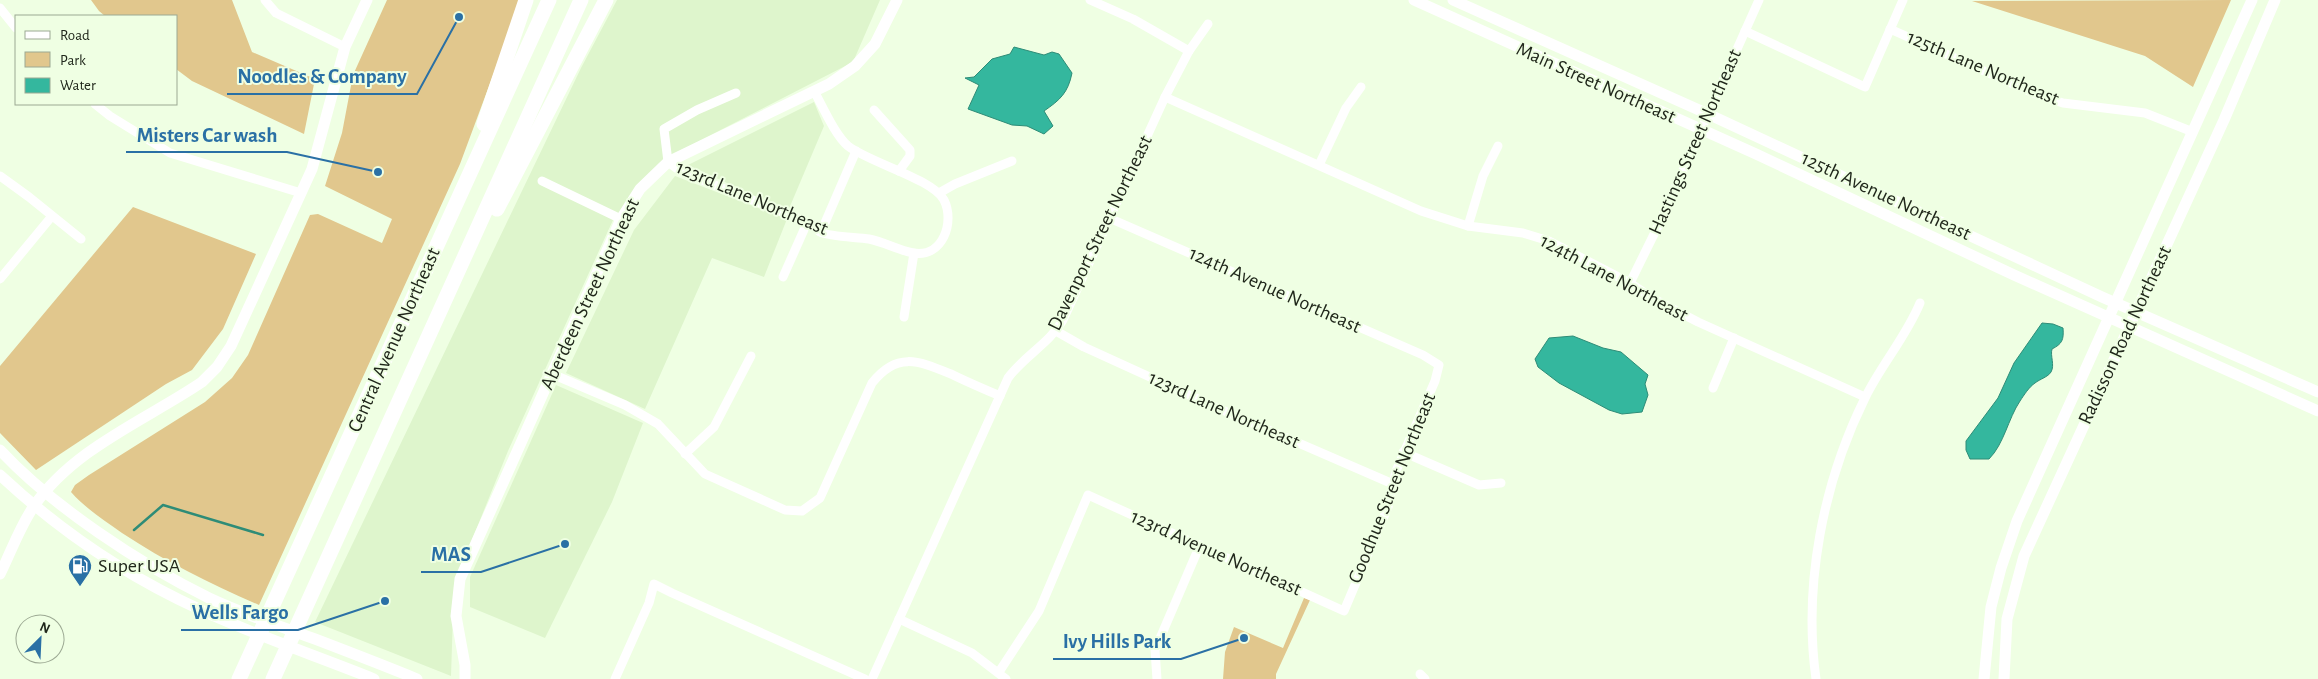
<svg xmlns="http://www.w3.org/2000/svg" width="2318" height="679" viewBox="0 0 2318 679" font-family="'Alegreya Sans',sans-serif">
<rect width="100%" height="100%" fill="#efffe3"/>
<g fill="#def5cc">
<polygon points="617,0 880,0 853,62 664,159 613,220 508,451 454,584 451,676 315,622 581,68"/>
<polygon points="814,102 824,126 788,211 688,165"/>
<polygon points="675,176 787,219 764,277 712,258 645,409 566,373 634,230"/>
<polygon points="556,385 643,423 612,502 545,638 470,607 470,577"/>
</g>
<g fill="#e1c78d">
<polygon points="91,0 232,0 252,52 315,79 304,134 192,81 176,69 176,16 105,16 99,11"/>
<path d="M387,0H521L460,164L259,605C211,584 166,562 122,533C104,520 86,509 71,492L75,485L89,475L205,402L232,378L248,355L310,215L318,214L382,243L392,219L325,186L342,133L353,75Z"/>
<polygon points="2231,0 2193,87 2145,56 1972,1"/>
<polygon points="133,207 256,254 223,329 192,370 166,384 36,470 0,433 0,366"/>
<polygon points="1304,598 1310,600 1276,674 1276,679 1223,679 1225,652 1234,627 1283,648"/>
</g>
<g fill="#34b79e" stroke="#2e8c77">
<path d="M1014,47L1044,55L1052,52L1059,54L1072,73C1068,93 1060,100 1044,111L1053,126L1044,134L1027,126L1012,125L968,109L979,85L965,78L974,77L992,59L1010,54Z"/>
<path d="M2042,323L2053,324L2063,328C2064,340 2062,344 2052,349C2050,356 2055,365 2051,372C2048,377 2040,379 2035,383C2029,387 2024,395 2020,401C2008,419 2004,444 1989,459H1970L1966,450V441L1998,398L2014,363Z"/>
<polygon points="1573,336 1603,348 1621,352 1648,375 1645,384 1648,395 1642,412 1622,414 1609,410 1559,383 1538,367 1535,359 1549,338"/>
</g>
<g fill="none" stroke-linecap="round" stroke-linejoin="round">
<polyline stroke="#2e8c77" stroke-width="2.5" points="134,530 163,505 263,535"/>
<g stroke="#fff" stroke-width="9">
<polyline points="265,0 276,13 345,47"/>
<polyline points="1090,0 1133,19 1189,51"/>
<polyline points="0,8 16,28"/>
<polyline points="1890,29 2038,95 2063,103 2145,113 2193,132"/>
<polyline points="1745,31 1865,87 1903,0"/>
<path d="M736,93L697,110L664,129L668,162L680,171L812,224C814,226 817,230 820,232C831,237 856,237 869,239C884,242 898,250 913,253C943,258 955,222 944,200C933,179 870,163 848,146C835,135 823,107 814,91"/>
<polyline points="1165,97 1421,211 1468,226 1523,233 1549,241 1630,283 1652,298 1698,322 1865,397"/>
<polyline points="95,104 110,116 170,153 301,193"/>
<polyline points="874,110 910,150 910,156 899,171"/>
<polyline points="1319,165 1346,108 1361,87"/>
<polyline points="0,176 29,197 81,239"/>
<polyline points="542,181 621,219"/>
<polyline points="939,193 955,184 1012,161"/>
<polyline points="1468,226 1483,176 1498,146"/>
<polyline points="821,232 856,151"/>
<polyline points="783,277 807,223"/>
<polyline points="0,279 52,216"/>
<polyline points="1630,283 1658,226 1759,0"/>
<polyline points="904,317 914,253"/>
<polyline points="1056,331 1084,347 1220,409 1393,484"/>
<path d="M552,374L625,405L658,424L705,474L785,510L802,511L820,498L872,383C897,351 919,361 951,374C967,382 984,389 1000,396"/>
<polyline points="1713,388 1734,338"/>
<polyline points="1403,452 1479,485 1501,483"/>
<polyline points="685,454 714,427 751,356"/>
<polyline points="899,619 972,653 1006,679"/>
<polyline points="999,672 1039,611 1088,495 1344,611 1388,507 1396,471 1435,381 1439,365 1423,355 1109,218"/>
<polyline points="1420,674 1425,679"/>
<polyline points="615,679 649,603 654,584 672,593 865,679"/>
<path d="M872,679L1008,378C1024,356 1049,344 1063,320L1165,97L1189,51L1208,24"/>
<polyline points="1157,679 1155,650 1200,545"/>
<path d="M1816,679C1803,585 1823,483 1865,398C1881,365 1906,337 1920,303"/>
</g>
<g stroke="#fff" stroke-width="11">
<polyline points="1414,0 1756,154 2014,275 2318,411"/>
<polyline points="1453,0 1708,114 2102,297 2318,392"/>
<path d="M0,450C52,506 140,564 209,598C243,614 279,626 315,639C349,652 383,665 417,679"/>
<path d="M0,475C60,531 126,576 201,610C257,636 317,656 374,679"/>
<path d="M0,574C11,552 20,526 34,506C74,448 146,420 202,382L217,367L231,346L312,169L345,47L367,0"/>
<polyline points="465,679 465,665 456,616 460,579 621,219 640,189 668,162 829,84 855,66 875,44 897,0"/>
<polyline points="1984,679 1991,607 2001,568 2017,521 2252,0"/>
<polyline points="2004,679 2007,619 2024,556 2224,120 2275,0"/>
</g>
<g stroke="#fff" stroke-width="15">
<polyline points="484,124 526,0"/>
<polyline points="497,209 606,0"/>
<polyline points="239,679 549,0"/>
<polyline points="273,679 581,0"/>
</g>
</g>
<defs>
<g id="fuel-pin" transform="scale(1.25)"><path d="M0 17L-7.5 6A9.5 9.5 0 1 1 7.5 6Z" fill="#2a70a5" stroke="#efffe3"/><path d="M-5.5-6h7V0h2V4h1.3V-2.5L3-4.5l.8-.8L6-3V5H2.5V1h-1V6h-7ZM-4.2-4.7v3.2H.2V-4.7Z" fill="#fff"/></g>
</defs>
<g fill-rule="evenodd">
<use href="#fuel-pin" x="80" y="566"/>
</g>
<g text-anchor="middle" dominant-baseline="central" stroke-width="4" stroke-linejoin="round" paint-order="stroke">
<g font-size="20" fill="#20271b" stroke="#efffe3">
<text transform="translate(1983 68) rotate(23)">125th Lane Northeast</text>
<text transform="translate(1596 83) rotate(24)">Main Street Northeast</text>
<text transform="translate(1695 142) rotate(-66)">Hastings Street Northeast</text>
<text transform="translate(1886 196) rotate(25)">125th Avenue Northeast</text>
<text transform="translate(752 198) rotate(23)">123rd Lane Northeast</text>
<text transform="translate(1100 233) rotate(-64)">Davenport Street Northeast</text>
<text transform="translate(1614 278) rotate(28)">124th Lane Northeast</text>
<text transform="translate(1275 290) rotate(24)">124th Avenue Northeast</text>
<text transform="translate(590 294) rotate(-65)">Aberdeen Street Northeast</text>
<text transform="translate(2125 335) rotate(-65)">Radisson Road Northeast</text>
<text transform="translate(394 340) rotate(-66)">Central Avenue Northeast</text>
<text transform="translate(1224 410) rotate(24)">123rd Lane Northeast</text>
<text transform="translate(1392 488) rotate(-68)">Goodhue Street Northeast</text>
<text transform="translate(1216 553) rotate(24)">123rd Avenue Northeast</text>
</g>
<g font-size="20" fill="#20271b" stroke="#efffe3" text-anchor="start">
<text x="98" y="566">Super USA</text>
</g>
</g>
<path fill="none" stroke="#2a70a5" stroke-width="2" d="M459 17L417 94H227M378 172L287 152H126M565 544L481 572H421M385 601L298 630H181M1244 638L1181 659H1053"/>
<g fill="#2a70a5" stroke="#efffe3" stroke-width="2">
<circle cx="459" cy="17" r="5"/>
<circle cx="378" cy="172" r="5"/>
<circle cx="565" cy="544" r="5"/>
<circle cx="385" cy="601" r="5"/>
<circle cx="1244" cy="638" r="5"/>
</g>
<g font-size="21" text-anchor="middle" font-weight="bold" fill="#2a70a5" stroke="#efffe3" stroke-width="4" stroke-linejoin="round" paint-order="stroke">
<text x="322" y="83">Noodles &amp; Company</text>
<text x="207" y="142">Misters Car wash</text>
<text x="451" y="561">MAS</text>
<text x="240" y="619">Wells Fargo</text>
<text x="1117" y="648">Ivy Hills Park</text>
</g>
<rect x="15" y="15" width="162" height="90" fill="#efffe3" stroke="#9ca993"/>
<rect x="25" y="31" width="25" height="8" fill="#ffffff" stroke="#9ca993"/>
<text x="60" y="40" font-size="15" fill="#20271b">Road</text>
<rect x="25" y="52" width="25" height="15" fill="#e1c78d" stroke="#9ca993"/>
<text x="60" y="65" font-size="15" fill="#20271b">Park</text>
<rect x="25" y="78" width="25" height="15" fill="#34b79e" stroke="#9ca993"/>
<text x="60" y="90" font-size="15" fill="#20271b">Water</text>
<g transform="translate(40 639) rotate(24)"><circle r="24" fill="#efffe3" stroke="#9ca993"/>
<path d="M0-4L9 19L0 12L-9 19Z" fill="#2a70a5"/>
<text y="-8" font-size="14" font-weight="bold" text-anchor="middle" fill="#20271b">N</text>
</g>
</svg>
